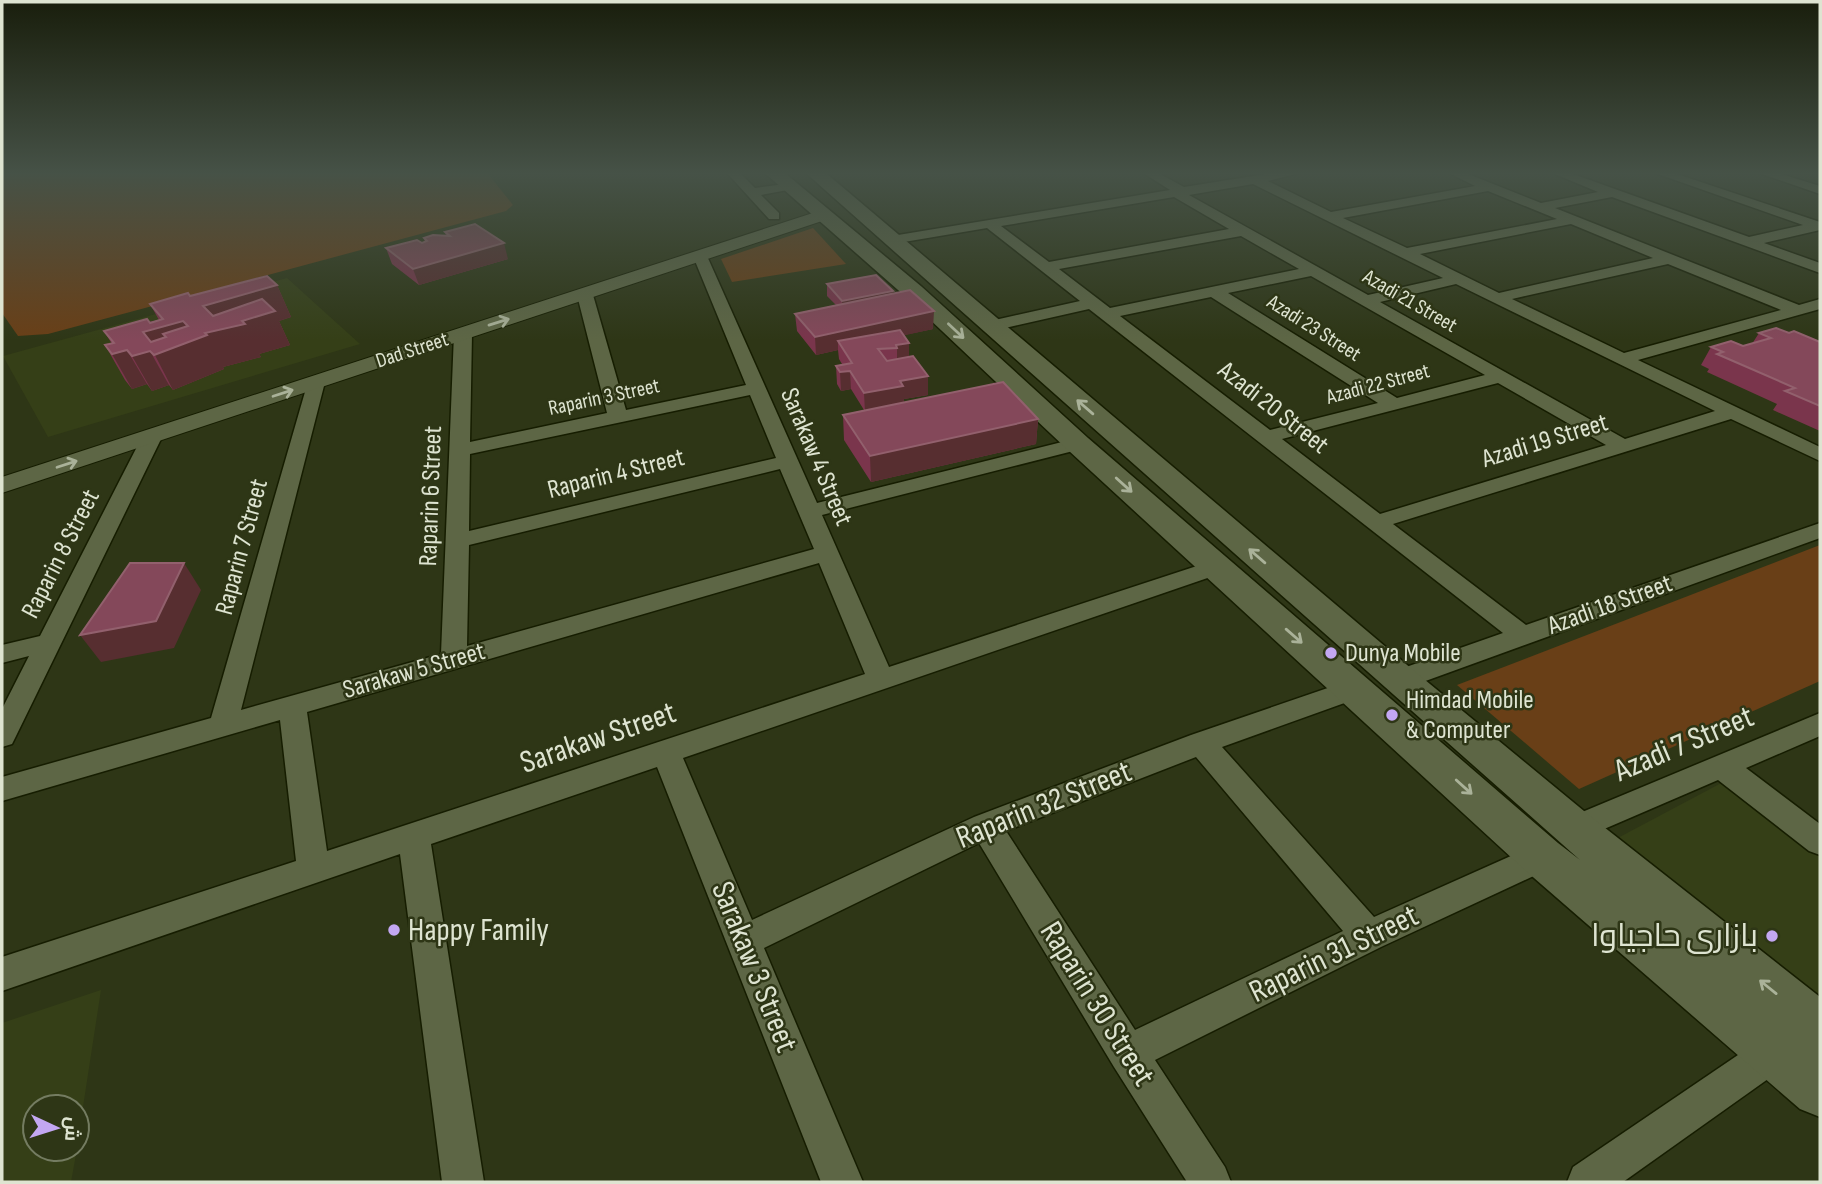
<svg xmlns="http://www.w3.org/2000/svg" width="1822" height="1184" viewBox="0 0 1822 1184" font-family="'Sofia Sans Condensed',Cairo,sans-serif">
<rect width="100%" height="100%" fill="#2e3616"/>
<g fill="#353f17">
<polygon points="287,278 360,344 48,437 3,356"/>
<polygon points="1727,780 1820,851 1820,1020 1614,840"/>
<polygon points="101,990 77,1146 77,1107 35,1107 35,1149 77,1149 71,1182 2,1182 2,1023"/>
</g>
<g fill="#693f17">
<polygon points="2,174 488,174 513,205 506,211 48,334 18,336 2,313"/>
<polygon points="813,228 846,264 732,282 721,259"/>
<polygon points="1820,545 1820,681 1579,789 1457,685"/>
</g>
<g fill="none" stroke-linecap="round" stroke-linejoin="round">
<g stroke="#161d00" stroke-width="3">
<g id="minor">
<polygon points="728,174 741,174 755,188 793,183 793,189 761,195 779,213 779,219 769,219"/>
<path d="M1145,174H1160L1184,187L1266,174H1295L1268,181L1331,212L1475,186L1451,174H1468L1541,203L1598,192L1555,174H1573L1749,237L1803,225L1658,174H1677L1820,222V230L1764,243L1820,263V273L1612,197L1555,208L1799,305L1820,299V309L1638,360L1820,447V461L1731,419L1393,524L1526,625L1820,523V538L1409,687L1399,690L1389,687L1385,680L1389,673L1503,633L1089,309L992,331L986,330L984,326L986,322L1080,301L987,228L892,244L885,240L892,236L1170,190ZM1253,184L1443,278L1368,295L1189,195ZM1488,191L1557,219L1407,248L1343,218ZM1174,197L1229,229L1049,262L1001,226ZM1571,224L1653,258L1499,293L1420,254ZM1241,236L1299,269L1110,308L1059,269ZM1668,264L1781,310L1624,353L1512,299ZM1311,276L1485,375L1397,398L1228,293ZM1456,284L1715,411L1625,439L1380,302ZM1211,297L1378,403L1270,430L1120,316ZM1498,383L1606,445L1380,514L1282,439Z"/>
<polygon points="1762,174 1781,174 1820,186 1820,194"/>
<path d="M700,252L707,256L817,503L1078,438L1085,440L1088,444L1085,448L822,515L889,667L1209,562L1217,559L1225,562L1229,567L1225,572L683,758L752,920L974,817L1191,735L1354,679L1364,682L1368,689L1364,696L1222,747L1374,917L1531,847L1542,843L1553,847L1558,857L1553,867L1381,947L1155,1060L1225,1167L1231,1182H1187L1114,1067L979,843L764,948L863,1182H821L657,767L431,844L484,1182H442L400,854L2,991V957L296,861L280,720L2,801V777L211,718L309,378H323L325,382L241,710L441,654L454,334L457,330L463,329L472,334L470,442L607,413L577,295L585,290L593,295L626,410L746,385L693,256ZM750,395L776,458L469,531L470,454ZM780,469L814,549L467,646L469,545ZM819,563L865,674L327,851L307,712ZM1196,757L1343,931L1135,1030L1006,831Z"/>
<polygon points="153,429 160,431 163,435 16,736 12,744 2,747 2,709 29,656 2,663 2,645 40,636 143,435 146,431"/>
<polygon points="1820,713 1820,736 1746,768 1820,824 1820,855 1809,851 1718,780 1574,842 1563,838 1558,829 1563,820"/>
<polygon points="1776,1032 1789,1038 1795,1051 1789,1064 1623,1182 1567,1182 1573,1167 1763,1038"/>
</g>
</g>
<g stroke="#161d00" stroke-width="2">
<polygon id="tertiary" points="822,210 828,211 830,215 828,219 2,493 2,477"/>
</g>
<g stroke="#161d00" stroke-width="3">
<polygon id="secondary" points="766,174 786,174 922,287 1088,438 1558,843 1580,860 807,174 827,174 1413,670 1590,816 1820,997 1820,1117 1800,1109 1526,871 1068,450 906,297"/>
</g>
<use href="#minor" fill="#5d6645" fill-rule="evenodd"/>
<use href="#tertiary" fill="#5d6645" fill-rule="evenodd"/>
<use href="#secondary" fill="#5d6645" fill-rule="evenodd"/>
</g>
<g fill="#7a354c">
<polygon points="445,232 508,259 419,285 392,264 386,248 422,243 425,242 424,238 446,236"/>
<polygon points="827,284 893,291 893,294 933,329 904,335 909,343 909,357 928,395 904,399 904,402 1038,419 1036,444 871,482 844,440 843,415 864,410 851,389 841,391 837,384 836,366 842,364 839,359 838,350 816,355 797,331 795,314 836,305 827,296"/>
<polygon points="277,285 291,317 279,321 290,345 259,354 261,357 223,367 224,369 173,390 169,385 152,391 147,384 132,389 125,380 105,345 112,344 104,331 159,320 150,304 190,296"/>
<polygon points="1759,333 1789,333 1820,342 1820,431 1773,410 1777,404 1707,372 1709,369 1701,365 1711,347 1743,346 1752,344"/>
</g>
<g fill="#572e30">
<polygon points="504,243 508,259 419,285 413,269"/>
<polygon points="277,285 291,317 279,321 290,345 259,354 261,357 223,367 224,369 173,390 143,332 183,321 193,340 205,333 203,306"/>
<polygon points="893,291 894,303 843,313 842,301"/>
<polygon points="934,311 933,329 843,349 838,341 838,350 816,355 815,337"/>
<polygon points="909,343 909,361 897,363 897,348 896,345"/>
<polygon points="127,350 147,384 132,389 112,354"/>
<polygon points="150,351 169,385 152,391 132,356"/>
<polygon points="850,371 851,389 841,391 840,372"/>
<polygon points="928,376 928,395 904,399 904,405 865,412 864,393 900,381"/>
<polygon points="1038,419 1036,444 871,482 870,456"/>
<polygon points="184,563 201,590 174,648 101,662 80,635"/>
</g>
<g fill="#84485a" stroke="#92606d" stroke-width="2" fill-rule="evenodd">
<polygon points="475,224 504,243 413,269 386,248 417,240 422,243 427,241 424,238 433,235 450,236 445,232"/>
<polygon points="876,275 893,291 842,301 827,284"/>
<path d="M267,276L277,285L203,306L213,316L262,299L275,311L242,321L245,324L205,333L207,335L154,355L150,351L132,356L127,350L112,354L105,345L114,343L104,331L147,319L150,323L163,319L150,304L188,293L190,296ZM183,321L188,326L163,334L166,337L151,342L143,332Z"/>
<polygon points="910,290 934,311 815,337 795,314"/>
<polygon points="1776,328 1789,333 1794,331 1820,342 1820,406 1785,391 1795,388 1717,354 1723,352 1711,347 1731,341 1743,346 1771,338 1759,333"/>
<polygon points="900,330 909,343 896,345 897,348 878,349 887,361 913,356 928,376 900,381 903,386 864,393 850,371 840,372 836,366 852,363 838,341"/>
<polygon points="1003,382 1038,419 870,456 843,415"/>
<polygon points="130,563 184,563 156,621 80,635"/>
</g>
<defs><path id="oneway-shaft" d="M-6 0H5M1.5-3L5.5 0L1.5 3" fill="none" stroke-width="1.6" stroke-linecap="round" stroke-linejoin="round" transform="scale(1.75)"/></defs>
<g stroke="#aab299">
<use href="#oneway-shaft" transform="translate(499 322) rotate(-17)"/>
<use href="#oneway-shaft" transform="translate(956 331) rotate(43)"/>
<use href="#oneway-shaft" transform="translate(283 393) rotate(-18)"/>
<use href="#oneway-shaft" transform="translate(1085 407) rotate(-139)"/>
<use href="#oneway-shaft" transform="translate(67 464) rotate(-18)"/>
<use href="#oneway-shaft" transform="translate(1124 485) rotate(42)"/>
<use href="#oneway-shaft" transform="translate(1257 556) rotate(-139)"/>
<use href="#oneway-shaft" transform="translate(1294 636) rotate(41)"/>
<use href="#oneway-shaft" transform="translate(1464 787) rotate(42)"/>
<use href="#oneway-shaft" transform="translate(1768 987) rotate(-141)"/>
</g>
<linearGradient id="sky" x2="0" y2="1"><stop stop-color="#191e0c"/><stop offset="0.51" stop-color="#465247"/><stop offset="1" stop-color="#465247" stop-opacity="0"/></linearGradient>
<rect width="1822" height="340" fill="url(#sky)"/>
<g fill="#c3a7f2" stroke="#2e3616" stroke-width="2.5">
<circle cx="1331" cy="653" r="7"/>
<circle cx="1392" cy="715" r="7"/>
<circle cx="394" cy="930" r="7"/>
<circle cx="1772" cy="936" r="7"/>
</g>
<g text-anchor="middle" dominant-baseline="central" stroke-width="5" stroke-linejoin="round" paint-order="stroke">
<g font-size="21" fill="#dee4d1" stroke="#2e3616">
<text transform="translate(1410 301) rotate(30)">Azadi 21 Street</text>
<text transform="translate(1314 328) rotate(32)">Azadi 23 Street</text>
<text transform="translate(412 350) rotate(-18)">Dad Street</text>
<text transform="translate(1378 384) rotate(-15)">Azadi 22 Street</text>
<text transform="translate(604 397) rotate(-12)">Raparin 3 Street</text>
</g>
<g font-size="26" fill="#dee4d1" stroke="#2e3616">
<text transform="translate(1273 408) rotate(38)">Azadi 20 Street</text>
<text transform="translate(1545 441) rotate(-17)">Azadi 19 Street</text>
<text transform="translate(816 457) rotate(67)">Sarakaw 4 Street</text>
<text transform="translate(616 474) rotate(-14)">Raparin 4 Street</text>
<text transform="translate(431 496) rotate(-88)">Raparin 6 Street</text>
<text transform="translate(242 547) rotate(-75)">Raparin 7 Street</text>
<text transform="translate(61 554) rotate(-63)">Raparin 8 Street</text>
<text transform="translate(1610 605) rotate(-20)">Azadi 18 Street</text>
<text transform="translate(414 671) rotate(-16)">Sarakaw 5 Street</text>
</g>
<g font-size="26" fill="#dee4d1" stroke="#2e3616" text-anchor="start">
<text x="1345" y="653">Dunya Mobile</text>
<text x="1406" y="700">Himdad Mobile<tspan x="1406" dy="30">&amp; Computer</tspan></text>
</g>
<g font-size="32" fill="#dee4d1" stroke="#2e3616">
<text transform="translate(598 738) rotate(-19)">Sarakaw Street</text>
<text transform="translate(1684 744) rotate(-23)">Azadi 7 Street</text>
<text transform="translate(1044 805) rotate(-22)">Raparin 32 Street</text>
<text transform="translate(1334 954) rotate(-26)">Raparin 31 Street</text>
<text transform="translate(754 967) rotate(68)">Sarakaw 3 Street</text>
<text transform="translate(1097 1004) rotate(58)">Raparin 30 Street</text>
</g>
<g font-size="32" fill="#dee4d1" stroke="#2e3616" text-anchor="start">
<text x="408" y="930">Happy Family</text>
<text x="1758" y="936" text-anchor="end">بازاری حاجیاوا</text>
</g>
</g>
<rect width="1822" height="1184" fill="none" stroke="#dee4d1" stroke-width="7"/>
<g transform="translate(56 1128) rotate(94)"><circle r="33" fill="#2e3616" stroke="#747c61" stroke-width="2"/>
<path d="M0-5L12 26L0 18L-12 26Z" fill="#c3a7f2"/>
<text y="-10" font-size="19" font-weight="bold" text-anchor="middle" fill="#dee4d1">ش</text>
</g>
</svg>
